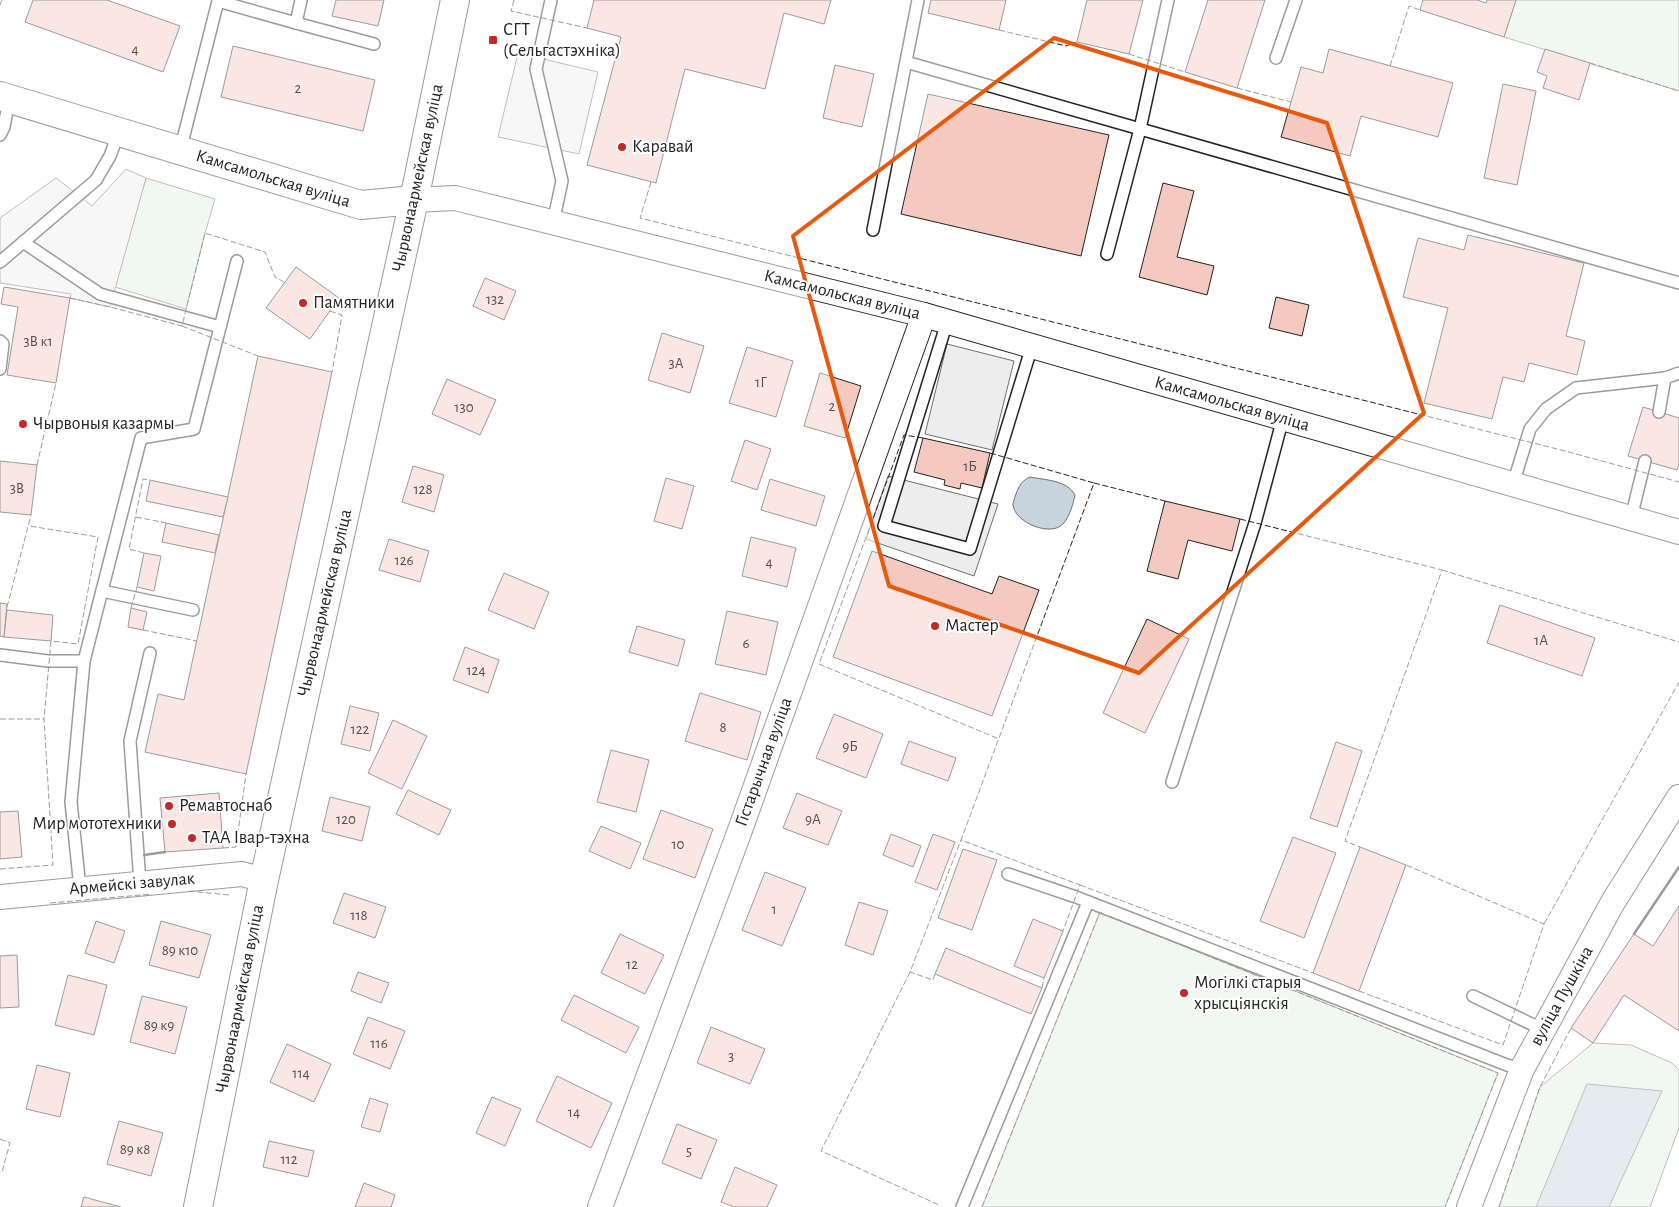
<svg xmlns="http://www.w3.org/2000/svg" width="1679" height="1207" viewBox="0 0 1679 1207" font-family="'Alegreya Sans',sans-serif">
<rect width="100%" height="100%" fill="#fff"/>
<g fill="#e0efe3" stroke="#6f6f6f">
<polygon points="1516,0 1679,0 1679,91 1504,37"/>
<polygon points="146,178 215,199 205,233 186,309 115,287"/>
<polygon points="1100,912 1498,1073 1445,1207 982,1207"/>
<polygon points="1593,1043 1631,1045 1672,1063 1679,1070 1679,1128 1650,1207 1499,1207 1540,1087"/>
</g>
<g fill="#ededed" stroke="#6f6f6f">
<polygon points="518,53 598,72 579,154 498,137"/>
<polygon points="126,169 146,178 110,307 70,298 71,294 0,283 0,218 56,178 92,206"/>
<polygon points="947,344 1014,361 992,450 925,434"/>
<polygon points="888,476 998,504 974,576 866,539"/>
</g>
<g fill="#c7d3dd" stroke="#6f6f6f">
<path d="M1030,477C1045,480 1067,480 1075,495C1073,504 1070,516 1063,524C1051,537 1015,523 1013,505C1013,502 1015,497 1016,494C1019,485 1023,480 1030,477Z"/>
<polygon points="1587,1084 1662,1091 1609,1207 1536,1207"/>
</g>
<g fill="#f3c9c0" stroke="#222">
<polygon points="33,0 107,0 180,26 163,72 25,22"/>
<polygon points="336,0 384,0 378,26 332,16"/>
<polygon points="594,0 831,0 824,24 784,13 765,89 685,69 656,183 587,165 621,37 587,28"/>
<polygon points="931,0 1006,0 999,30 928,13"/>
<polygon points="1087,0 1143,0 1129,54 1077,42"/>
<polygon points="1208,0 1265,0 1237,88 1185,72"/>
<polygon points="1423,0 1477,0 1486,3 1487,0 1516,0 1504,37 1420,10"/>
<polygon points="233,46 375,80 363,131 221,97"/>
<polygon points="1329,49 1453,83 1438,137 1361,116 1350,156 1281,137 1301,67 1323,73"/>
<polygon points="1545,49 1590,63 1579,100 1543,88 1547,76 1537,72"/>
<polygon points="835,65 874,74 862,127 823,118"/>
<polygon points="1503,84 1536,91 1517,185 1484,178"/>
<polygon points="928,94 1109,135 1081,256 901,214"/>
<polygon points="1163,183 1194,191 1177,257 1214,266 1207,295 1139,277"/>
<polygon points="1468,235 1584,263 1566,336 1585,341 1577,375 1529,363 1524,382 1503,377 1492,419 1424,403 1448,308 1403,297 1418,238 1464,250"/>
<polygon points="296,267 339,298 310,339 266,308"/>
<polygon points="485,278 516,291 504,320 473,306"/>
<polygon points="4,287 70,298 56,383 7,375 18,307 1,304"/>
<polygon points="1276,297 1309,305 1302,336 1269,328"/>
<polygon points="662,333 704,346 690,393 648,380"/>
<polygon points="747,347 793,361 776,417 729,403"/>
<polygon points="258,356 332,372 246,774 145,752 158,694 184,700"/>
<polygon points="820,373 861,386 845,438 804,426"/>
<polygon points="447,379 496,400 480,435 432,414"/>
<polygon points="1643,407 1679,418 1679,464 1677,470 1628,456"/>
<polygon points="923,438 990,453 982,488 961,483 960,489 944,485 945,480 914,472"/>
<polygon points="745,440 771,449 757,490 731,481"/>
<polygon points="0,461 37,465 31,515 0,512"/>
<polygon points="413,466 444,475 434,512 402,502"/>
<polygon points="666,478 694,486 682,529 654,521"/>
<polygon points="770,479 825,496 816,526 761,510"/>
<polygon points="150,480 228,497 223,517 146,501"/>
<polygon points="1165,501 1240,519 1232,551 1188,540 1178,579 1147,571"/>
<polygon points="166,523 219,535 215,553 162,542"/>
<polygon points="751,537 796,548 787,587 742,576"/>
<polygon points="389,539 429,551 420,582 379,570"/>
<polygon points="872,551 992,594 999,576 1039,590 992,716 833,657"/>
<polygon points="144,553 161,556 154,591 137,587"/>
<polygon points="504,573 549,592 534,629 488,610"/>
<polygon points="0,603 7,604 4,637 0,636"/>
<polygon points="1500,605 1595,638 1582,676 1487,643"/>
<polygon points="131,608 147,612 143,630 128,627"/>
<polygon points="7,610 53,615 51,641 4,637"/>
<polygon points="727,611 778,622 766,675 715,664"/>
<polygon points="1147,619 1189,639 1145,733 1103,713"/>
<polygon points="637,626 685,640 678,666 629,652"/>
<polygon points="465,647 499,660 488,693 453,680"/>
<polygon points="700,693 761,712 747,760 685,741"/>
<polygon points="350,706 379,713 370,751 341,744"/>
<polygon points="834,714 883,734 866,778 816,758"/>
<polygon points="393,720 427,736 402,789 368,773"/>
<polygon points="909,741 956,758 948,781 901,764"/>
<polygon points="1336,742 1362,751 1337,827 1310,818"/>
<polygon points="611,750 649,760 636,812 597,802"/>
<polygon points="408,790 451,810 439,835 396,814"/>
<polygon points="219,793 223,848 165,852 160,798"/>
<polygon points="797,793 842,811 828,845 783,828"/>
<polygon points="330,797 370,807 362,841 322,831"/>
<polygon points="661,810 713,829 695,878 643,859"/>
<polygon points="18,811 22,857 0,859 0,812"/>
<polygon points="601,826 641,843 630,869 589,851"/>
<polygon points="891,834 921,846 913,867 883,855"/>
<polygon points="933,834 955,842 937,890 915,882"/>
<polygon points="1293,837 1336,853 1304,938 1260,921"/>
<polygon points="1360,847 1406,865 1359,991 1313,973"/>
<polygon points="963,849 997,860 972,930 938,918"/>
<polygon points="765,872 806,888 782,946 742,930"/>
<polygon points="344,893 386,907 375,938 333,923"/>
<polygon points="859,902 888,911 873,955 845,945"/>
<polygon points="1679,906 1679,1031 1624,995 1593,1043 1571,1028 1634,934 1653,946"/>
<polygon points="1033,919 1063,931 1044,978 1014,966"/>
<polygon points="96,921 125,931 114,963 85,953"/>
<polygon points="161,921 211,935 199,978 149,965"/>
<polygon points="620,934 664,955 645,994 601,973"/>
<polygon points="946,948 1042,988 1031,1014 935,974"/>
<polygon points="17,955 19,1007 0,1008 0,956"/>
<polygon points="358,972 389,983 381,1003 351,991"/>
<polygon points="68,975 107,985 94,1035 55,1025"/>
<polygon points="574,995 639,1027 626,1053 561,1020"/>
<polygon points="142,996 187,1007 175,1054 130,1042"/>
<polygon points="368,1017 405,1031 390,1069 353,1054"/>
<polygon points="711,1027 765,1049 750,1084 697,1063"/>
<polygon points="287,1044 331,1064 314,1102 270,1082"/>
<polygon points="37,1065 70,1073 60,1117 26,1109"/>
<polygon points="557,1076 612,1103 591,1148 536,1121"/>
<polygon points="492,1097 521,1109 505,1146 476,1133"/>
<polygon points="370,1098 388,1104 380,1132 361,1127"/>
<polygon points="119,1121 163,1133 151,1176 107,1164"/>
<polygon points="677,1124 717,1140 701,1179 662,1163"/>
<polygon points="269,1141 314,1151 308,1177 263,1167"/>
<polygon points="735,1167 777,1185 767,1207 734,1207 721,1202"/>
<polygon points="364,1183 395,1195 391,1207 355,1207"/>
<polygon points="84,1197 121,1207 81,1207"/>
</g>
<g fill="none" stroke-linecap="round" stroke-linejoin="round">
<g stroke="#222" stroke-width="14">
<g id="service">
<polyline points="551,0 536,69 562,181 553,223"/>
<polyline points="296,23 374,44"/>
<polyline points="1276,58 1296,0"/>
<polyline points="906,62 1679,283"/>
<polyline points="0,135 4,127 9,99"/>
<polyline points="180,151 218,1 296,23 301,0"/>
<polyline points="873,230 918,0"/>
<polyline points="23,242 100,294 220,327"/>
<polyline points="1107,254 1140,129 1168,0"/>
<polyline points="0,262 96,180 110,156 119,132"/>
<polyline points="947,322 884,526 970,549 1032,346"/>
<polyline points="0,341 3,344 0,369"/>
<polyline points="1659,412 1665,378 1679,373"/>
<polyline points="1513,484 1530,429 1546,409 1576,388 1665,378"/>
<polyline points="1631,518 1645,461"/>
<polyline points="102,591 193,610"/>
<polyline points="0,655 48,661 84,661 71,802 80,888"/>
<polyline points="84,661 141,438 194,429 237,261"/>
<polyline points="1172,782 1255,523 1283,418"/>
<polyline points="1008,874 1076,897 1507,1065 1522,1069"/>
<polyline points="140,883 130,741 150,653"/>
<polyline points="1473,996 1544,1030"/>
<polyline points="962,1207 1088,902"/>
</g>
</g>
<g stroke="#222" stroke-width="26">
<g id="minor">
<polyline points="414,200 455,198 924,315 1679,532"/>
<polyline points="0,897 242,874 264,880"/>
<polyline points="600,1207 739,833 924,315"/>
<polyline points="1469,1207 1522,1069 1613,902 1679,797"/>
</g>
</g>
<g stroke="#222" stroke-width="30">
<g id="secondary">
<polyline points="0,96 361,205 414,200"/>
<polyline points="198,1207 264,880 414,200 455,0"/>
</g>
</g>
<use href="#service" stroke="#fff" stroke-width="11"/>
<use href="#minor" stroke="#fff" stroke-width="24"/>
<use href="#secondary" stroke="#fff" stroke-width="28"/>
<g stroke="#222" stroke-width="1" stroke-dasharray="6 2.5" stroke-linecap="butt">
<polyline points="514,0 511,11 587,28"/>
<polyline points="0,5 2,0"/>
<polyline points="999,30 1066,46 1077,42"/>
<polyline points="1129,54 1185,72"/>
<polyline points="1590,63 1679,91"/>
<polyline points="1390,66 1409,6 1420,10"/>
<polyline points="1237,88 1291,102"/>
<polyline points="651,182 640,218 1565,451 1679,482"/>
<polyline points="70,298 110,307 182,326 205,233 265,252 275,277 284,282"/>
<polyline points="330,311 342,315 332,372"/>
<polyline points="182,326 258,356"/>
<polyline points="923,438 904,435 819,664 999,739"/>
<polyline points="990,453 1094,483 961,840 1080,885 1063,931"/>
<polyline points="37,465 56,383"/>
<polyline points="1094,483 1165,501"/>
<polyline points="136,517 166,523"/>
<polyline points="1240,519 1442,570 1345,841 1360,847"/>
<polyline points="144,553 129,549 143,479 150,480"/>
<polyline points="1442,570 1679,642"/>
<polyline points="7,607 31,515"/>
<polyline points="131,608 137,587"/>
<polyline points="143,630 197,641"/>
<polyline points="0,719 44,719"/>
<polyline points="223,848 236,847 246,774"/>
<polyline points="0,869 53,865 44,719 51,641 78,644 98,537 29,526"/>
<polyline points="1080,885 1313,973"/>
<polyline points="189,891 229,895"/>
<polyline points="50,903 152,894"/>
<polyline points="1109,916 1498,1073 1445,1207"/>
<polyline points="1544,924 1679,682"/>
<polyline points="910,972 821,1151 939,1205 938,1207"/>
<polyline points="935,974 933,980 910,972 961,840"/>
<polyline points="1042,988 1044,978"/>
<polyline points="1359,991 1503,1045 1544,924 1406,865"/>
<polyline points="0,1139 10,1143 2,1172 0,1172"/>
<polyline points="982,1207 1100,912 1102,913"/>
<polyline points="1499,1207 1540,1087 1571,1028"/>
</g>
<g stroke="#222" stroke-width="2.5">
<polyline points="144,855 165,852"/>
<polyline points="1634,934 1679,867"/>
</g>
</g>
<path d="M0 0H1679V1207H0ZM1054,38L1327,123L1424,413L1139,673L889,586L793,236Z" fill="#fff" fill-opacity=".55" fill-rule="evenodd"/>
<path fill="none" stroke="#e8590c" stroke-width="4" stroke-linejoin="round" d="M1054,38L1327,123L1424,413L1139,673L889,586L793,236Z"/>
<g fill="#c62828" stroke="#fff" stroke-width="2">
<rect x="488" y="35" width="10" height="10" rx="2.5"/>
<circle cx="622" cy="147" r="5"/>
<circle cx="303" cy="303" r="5"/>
<circle cx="23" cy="424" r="5"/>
<circle cx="935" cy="626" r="5"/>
<circle cx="169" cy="806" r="5"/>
<circle cx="172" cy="824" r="5"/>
<circle cx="192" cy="838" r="5"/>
<circle cx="1184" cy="993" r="5"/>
</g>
<g text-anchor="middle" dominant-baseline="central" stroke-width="4" stroke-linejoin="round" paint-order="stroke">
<g font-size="15" fill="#564c4a">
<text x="135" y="49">4</text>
<text x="298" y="88">2</text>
<text x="495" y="299">132</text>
<text x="38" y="341">3В к1</text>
<text x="676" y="363">3А</text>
<text x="761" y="382">1Г</text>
<text x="832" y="406">2</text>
<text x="464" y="407">130</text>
<text x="970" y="466">1Б</text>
<text x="17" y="488">3В</text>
<text x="423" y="489">128</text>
<text x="404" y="560">126</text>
<text x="769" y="562">4</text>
<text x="1541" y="640">1А</text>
<text x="746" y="643">6</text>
<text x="476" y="670">124</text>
<text x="723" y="727">8</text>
<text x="360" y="729">122</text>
<text x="850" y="746">9Б</text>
<text x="346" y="819">120</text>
<text x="813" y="819">9А</text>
<text x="678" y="844">10</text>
<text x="774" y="909">1</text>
<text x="359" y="915">118</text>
<text x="180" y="950">89 к10</text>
<text x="632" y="964">12</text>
<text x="159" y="1025">89 к9</text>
<text x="379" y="1043">116</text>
<text x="731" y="1056">3</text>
<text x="301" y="1073">114</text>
<text x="574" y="1112">14</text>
<text x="135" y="1149">89 к8</text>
<text x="689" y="1151">5</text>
<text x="289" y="1159">112</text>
</g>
<g font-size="18" fill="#222" stroke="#fff" text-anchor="start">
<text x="503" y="30">СГТ<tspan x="503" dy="21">(Сельгастэхніка)</tspan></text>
<text x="632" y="147">Каравай</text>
<text x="313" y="303">Памятники</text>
<text x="33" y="424">Чырвоныя казармы</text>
<text x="945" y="626">Мастер</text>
<text x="179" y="806">Ремавтоснаб</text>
<text x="162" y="824" text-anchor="end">Мир мототехники</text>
<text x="202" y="838">ТАА Івар-тэхна</text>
<text x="1194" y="983">Могілкі старыя<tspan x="1194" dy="21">хрысціянскія</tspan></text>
</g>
<g font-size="18" fill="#222" stroke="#fff">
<text transform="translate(418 178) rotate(-78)">Чырвонаармейская вуліца</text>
<text transform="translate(273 179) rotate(17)">Камсамольская вуліца</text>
<text transform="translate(842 295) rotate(14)">Камсамольская вуліца</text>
<text transform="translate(1232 404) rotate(16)">Камсамольская вуліца</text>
<text transform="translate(325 603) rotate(-77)">Чырвонаармейская вуліца</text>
<text transform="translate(764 762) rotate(-70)">Гістарычная вуліца</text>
<text transform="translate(132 884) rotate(-5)">Армейскі завулак</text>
<text transform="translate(1562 996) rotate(-61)">вуліца Пушкіна</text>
<text transform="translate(240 999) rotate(-79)">Чырвонаармейская вуліца</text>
</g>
</g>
</svg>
